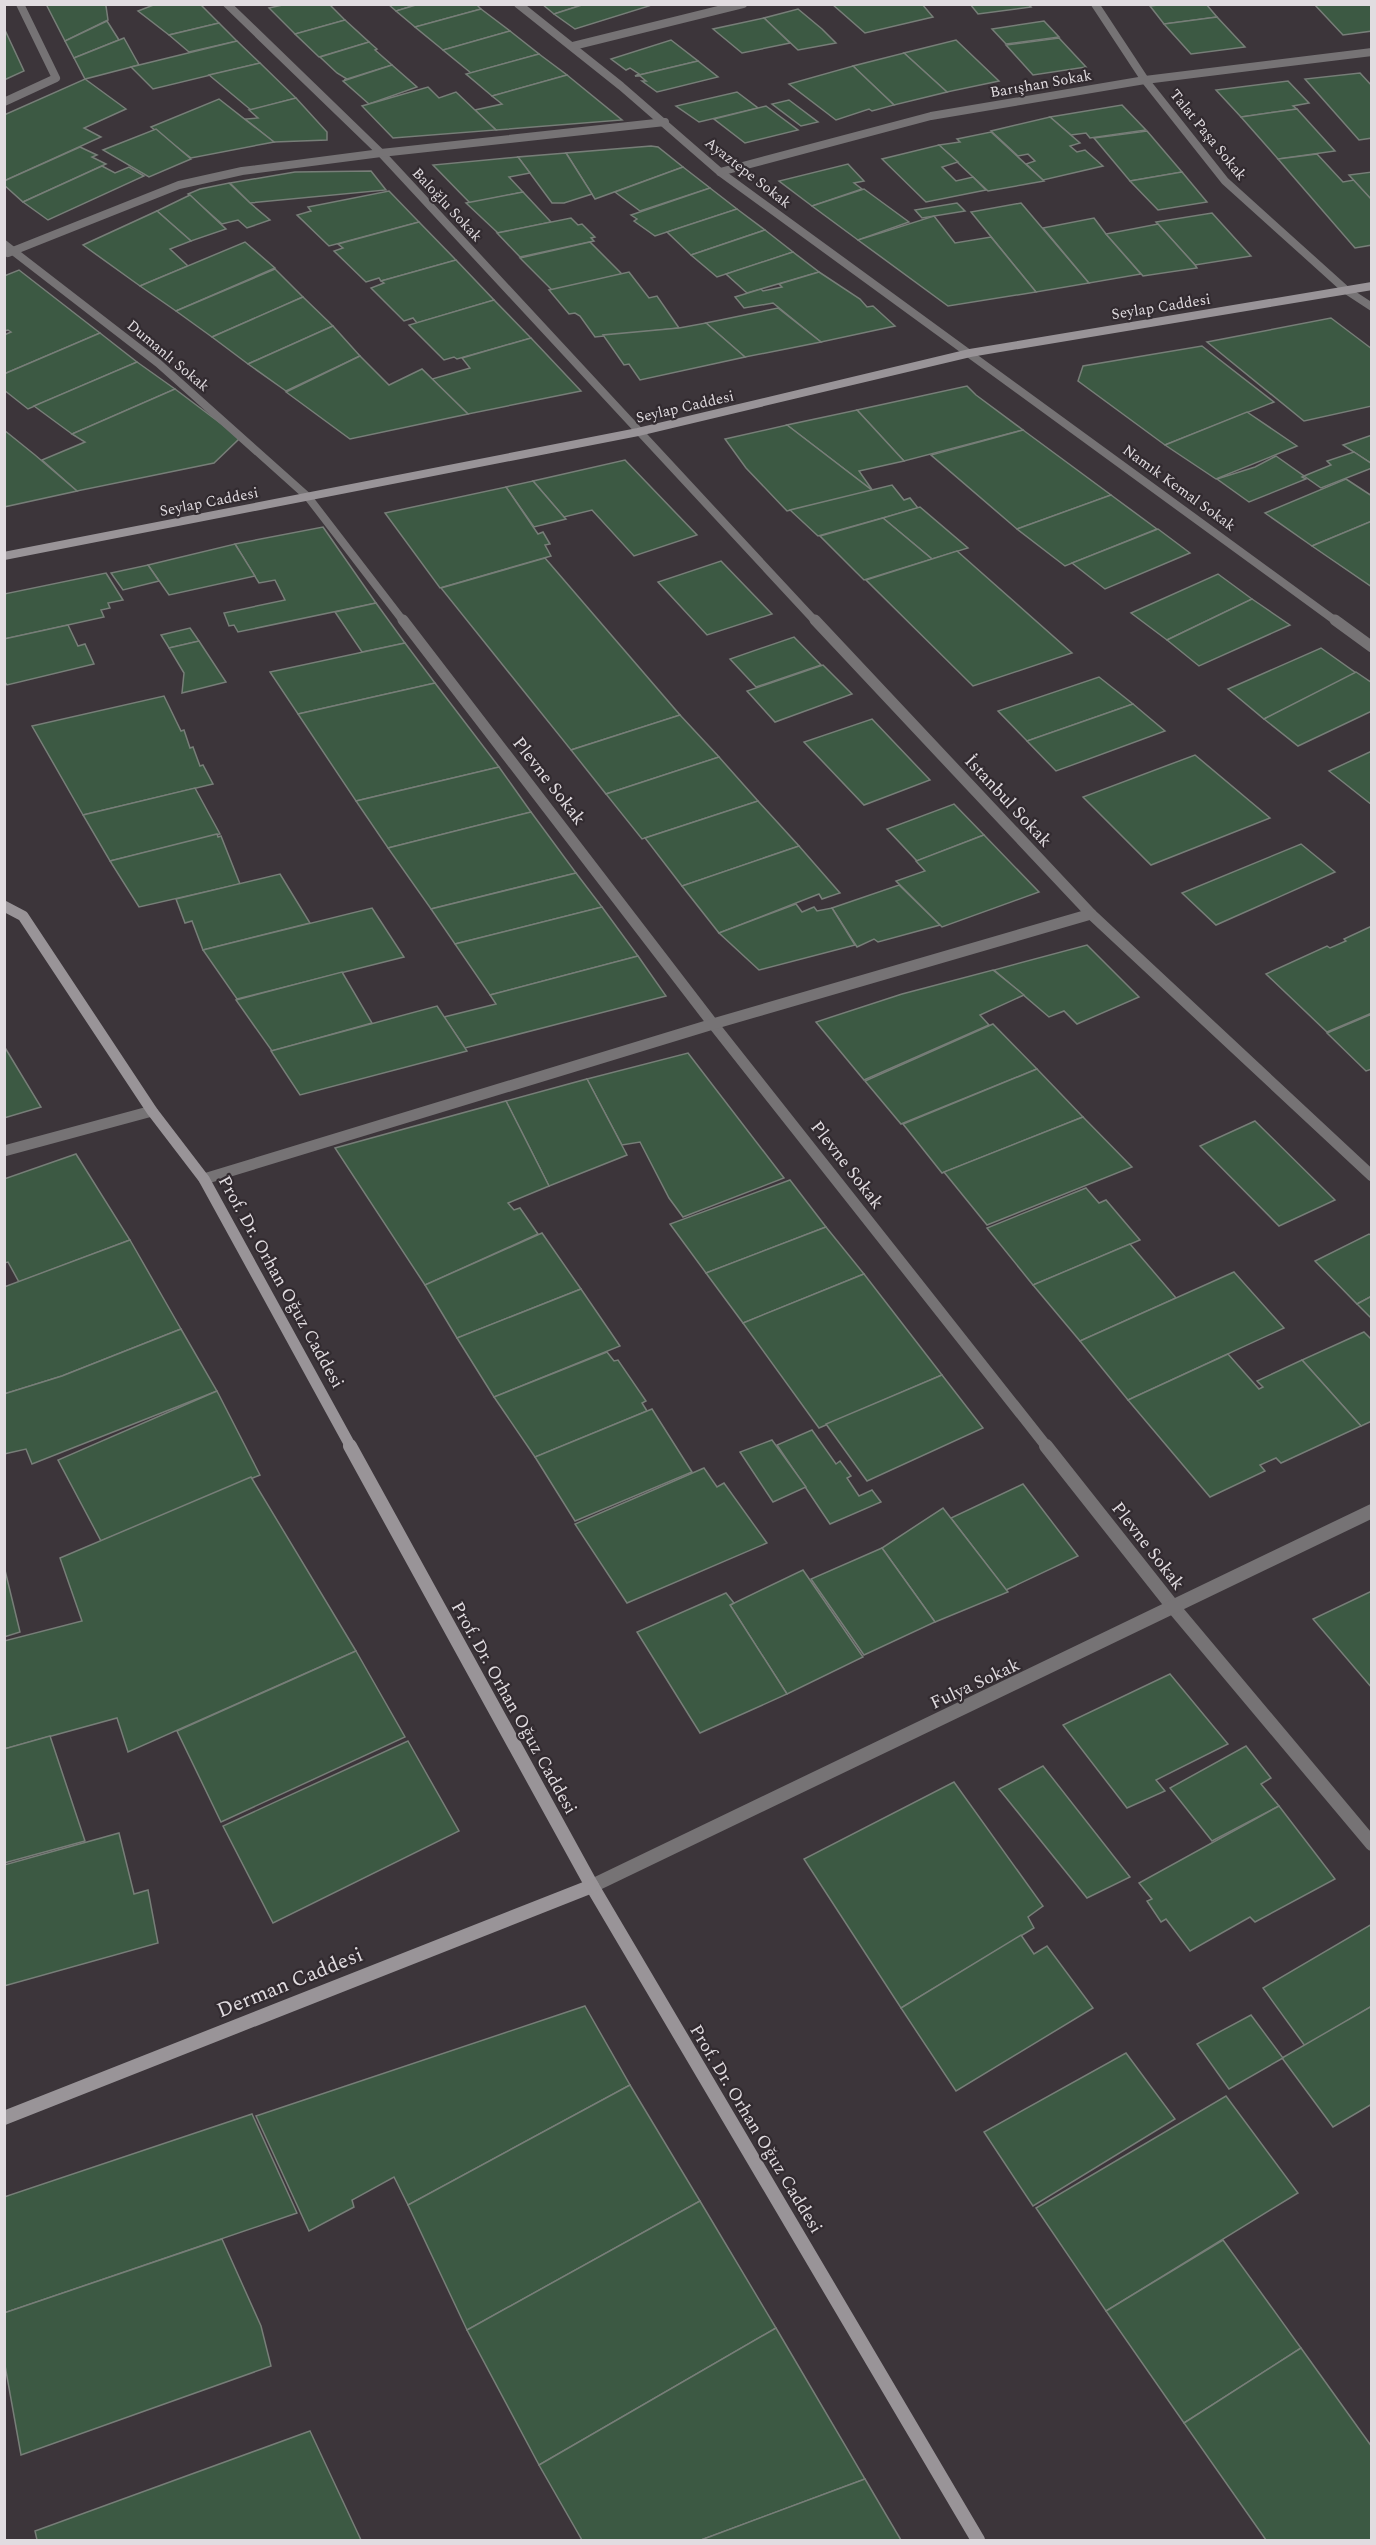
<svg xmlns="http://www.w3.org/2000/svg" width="1376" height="2545" viewBox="0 0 1376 2545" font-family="Spectral,serif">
<rect width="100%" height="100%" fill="#3c353a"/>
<g fill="#3c5943" stroke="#777e78" stroke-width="1.5">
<polygon points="46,4 109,4 106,6 108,20 65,41"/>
<polygon points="156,4 200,4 219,23 169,35 138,11"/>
<polygon points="287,4 329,4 345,20 295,34 269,8"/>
<polygon points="388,4 419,4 396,11"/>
<polygon points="419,4 476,4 481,9 415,27 396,11"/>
<polygon points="542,4 585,4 554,14"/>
<polygon points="585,4 647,4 649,6 575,29 554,14"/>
<polygon points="832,4 922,4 933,17 865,33"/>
<polygon points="970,4 1028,4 1031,7 978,14"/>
<polygon points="1166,4 1206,4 1217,17 1164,24 1150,6"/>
<polygon points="1314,4 1372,4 1372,31 1343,35"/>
<polygon points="481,9 510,31 443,50 415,27"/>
<polygon points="798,9 822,29 836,43 798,50 764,18"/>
<polygon points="1217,17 1245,47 1191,54 1164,24"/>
<polygon points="764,18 790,43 742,53 713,29"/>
<polygon points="345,20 369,42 319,57 295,34"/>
<polygon points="107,21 119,40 74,58 65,41"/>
<polygon points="1044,21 1059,37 1006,44 992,29"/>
<polygon points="219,23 237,41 189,52 169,35"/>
<polygon points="4,28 24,71 4,80"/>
<polygon points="510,31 539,54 471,73 443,50"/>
<polygon points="124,38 139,65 85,79 74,58"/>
<polygon points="1059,38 1086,67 1033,75 1006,45"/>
<polygon points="671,40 698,61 635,76 639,74 630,68 626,70 611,59"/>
<polygon points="956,40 999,81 947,92 904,53"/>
<polygon points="237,41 260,63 153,89 131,67"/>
<polygon points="369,42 377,49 375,50 392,65 344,80 347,79 337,73 320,57"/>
<polygon points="904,53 947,92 894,105 853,66"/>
<polygon points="539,54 567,75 492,96 466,74"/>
<polygon points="698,61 718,77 657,92 642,81 646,81 640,76 635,76"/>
<polygon points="260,63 296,98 251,110 209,75"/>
<polygon points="392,65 417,87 369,104 343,81"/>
<polygon points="853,66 894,105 872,111 869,109 836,120 789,84"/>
<polygon points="1360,73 1372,86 1372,138 1359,140 1305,79"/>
<polygon points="567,75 622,120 496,130 475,110 502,104 492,96"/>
<polygon points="85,79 126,109 84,128 101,137 4,181 4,115"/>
<polygon points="1288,81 1309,103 1293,106 1297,109 1241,117 1216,90"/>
<polygon points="428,87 439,98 456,92 496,130 393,138 362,106"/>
<polygon points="737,92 758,108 699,122 676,106"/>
<polygon points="296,98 327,132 327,140 274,142 245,119 258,118 249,110"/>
<polygon points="219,99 274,142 191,158 151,127"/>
<polygon points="789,100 818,122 801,126 772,104"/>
<polygon points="1122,105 1146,130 1090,138 1086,133 1071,135 1050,117"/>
<polygon points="766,106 798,130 745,143 714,119"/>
<polygon points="1297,109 1335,151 1278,159 1241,117"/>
<polygon points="1050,117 1080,143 1070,146 1077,152 1085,150 1103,166 1043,180 1026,164 1035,161 1028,154 1018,156 991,131"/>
<polygon points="156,129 191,159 149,177 103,150"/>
<polygon points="1147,131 1182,172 1130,181 1094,138"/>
<polygon points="991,132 1044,181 988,191 939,145 960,142 957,139"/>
<polygon points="939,145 958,162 942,167 956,181 973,177 986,190 926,202 882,159"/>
<polygon points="651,146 658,147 683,167 595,199 566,153"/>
<polygon points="80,147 97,155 92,157 106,164 23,202 4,185 4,181"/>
<polygon points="566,153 592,194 564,203 552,203 518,157"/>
<polygon points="1317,154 1343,182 1354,180 1372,199 1372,245 1355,248 1278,159"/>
<polygon points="518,157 530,173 509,177 523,192 470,203 433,165"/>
<polygon points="848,164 864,181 854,183 862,189 812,206 779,181"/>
<polygon points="102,166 115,173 129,167 144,176 48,220 23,202"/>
<polygon points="683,167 710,188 640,211 615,192"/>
<polygon points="371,171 386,190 250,203 230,183 295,172"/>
<polygon points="1182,172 1207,202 1158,210 1130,181"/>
<polygon points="1372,172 1372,200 1349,175"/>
<polygon points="229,183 250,203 270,220 247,228 238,220 222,224 188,194 200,189"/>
<polygon points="710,188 737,209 655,236 634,221 637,219 631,215"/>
<polygon points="864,189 909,222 858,240 812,206"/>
<polygon points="389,191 419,222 329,246 297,215 311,211 308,207"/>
<polygon points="523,192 551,222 498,233 466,203"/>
<polygon points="190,195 226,229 191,241 157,211"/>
<polygon points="957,203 965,211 922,218 915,210"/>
<polygon points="1021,203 1089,283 1036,292 971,212"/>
<polygon points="737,209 765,230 691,255 667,232"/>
<polygon points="157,211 191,241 170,249 188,266 140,286 83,245"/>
<polygon points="1212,213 1251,256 1195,265 1156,222"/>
<polygon points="934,216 955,243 991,237 1036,292 948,306 858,240"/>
<polygon points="571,218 578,225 582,224 595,237 591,238 594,241 520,257 497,233"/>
<polygon points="1094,218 1106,234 1141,274 1089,283 1043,228"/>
<polygon points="419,222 456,260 381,281 379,278 366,282 334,251 343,248 338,244"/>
<polygon points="1158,224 1195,265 1197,268 1143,276 1106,234"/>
<polygon points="765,230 793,252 717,277 691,255"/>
<polygon points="245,242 275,268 176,311 140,286"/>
<polygon points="590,242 622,274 552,290 520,258"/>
<polygon points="793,252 819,272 747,293 726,274"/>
<polygon points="456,260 494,300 417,323 413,318 404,321 371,288 384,283 381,281"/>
<polygon points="275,269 303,297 212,337 176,311"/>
<polygon points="19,270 100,333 4,374 4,335 11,332 8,330 4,331 4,276"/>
<polygon points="629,272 649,298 657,296 679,328 595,337 580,316 575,313 569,314 549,290"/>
<polygon points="819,272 860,299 867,307 873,306 895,326 821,342 773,303 744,308 735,297 761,289 763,291 782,287 779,284"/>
<polygon points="303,297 333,326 248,364 212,337"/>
<polygon points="494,300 531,338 457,359 454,357 444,360 409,325"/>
<polygon points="778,308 821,342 745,357 706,323"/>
<polygon points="1331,318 1372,349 1372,406 1304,421 1207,342"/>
<polygon points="706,323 745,357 640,380 629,364 624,365 603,335 679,328"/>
<polygon points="333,326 360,356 286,391 248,364"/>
<polygon points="100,333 137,362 28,409 4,390 4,374"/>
<polygon points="531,338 581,391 468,414 432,379 470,368 462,358"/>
<polygon points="1202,346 1274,402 1165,445 1078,381 1083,366"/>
<polygon points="360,356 389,385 422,369 468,414 350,439 286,392"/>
<polygon points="137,362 175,389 72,434 34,406"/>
<polygon points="967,386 976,395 1023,430 904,461 857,410"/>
<polygon points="175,389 240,438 214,463 77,491 42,460 85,442 72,434"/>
<polygon points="857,410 904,461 859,471 873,491 787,425"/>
<polygon points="1247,412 1297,446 1216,479 1165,445"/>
<polygon points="787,425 873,491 787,511 746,468 725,439"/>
<polygon points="4,430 35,455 77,491 4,507"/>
<polygon points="1023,430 1111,495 1017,529 931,455"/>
<polygon points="1372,435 1372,464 1343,445"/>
<polygon points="1354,452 1372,464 1372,468 1321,488 1304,476 1331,465 1327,461"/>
<polygon points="1276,456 1304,476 1302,477 1306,479 1249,502 1217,479 1255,467"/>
<polygon points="625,460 697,535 634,556 592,510 564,517 533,481"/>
<polygon points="1346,479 1372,496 1372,521 1312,546 1265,513"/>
<polygon points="533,481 564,517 566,519 534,527 506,487"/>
<polygon points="892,485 904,500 910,498 918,508 818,536 790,510"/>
<polygon points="506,487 538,534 543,532 550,544 545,545 551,556 440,588 385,513"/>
<polygon points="1111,495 1157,529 1065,566 1017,529"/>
<polygon points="920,507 968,548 932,559 883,518"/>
<polygon points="883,518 932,559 864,580 820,536"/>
<polygon points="1372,521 1372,587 1312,546"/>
<polygon points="323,527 376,603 238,632 234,625 229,626 224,613 285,600 275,580 259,583 235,544"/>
<polygon points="1158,529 1190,553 1105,589 1072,563"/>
<polygon points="235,544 255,576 169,595 148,565"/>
<polygon points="957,551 1072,653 973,686 866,580"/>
<polygon points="545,558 680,715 571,750 441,588"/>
<polygon points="721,561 772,614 707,635 658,582"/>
<polygon points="148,565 159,581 123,590 111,573"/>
<polygon points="106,573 123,600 108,603 110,608 101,610 104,617 4,639 4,594"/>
<polygon points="1218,574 1252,599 1167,640 1131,613"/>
<polygon points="1252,599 1290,625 1199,666 1167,640"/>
<polygon points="376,603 405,643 362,652 335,612"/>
<polygon points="68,625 78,646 85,644 94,664 7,685 4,681 4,639"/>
<polygon points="190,628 199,641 169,648 161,635"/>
<polygon points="794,637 821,665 756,687 730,659"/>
<polygon points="199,641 226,682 182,693 184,673 169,648"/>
<polygon points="405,643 435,683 298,714 270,672"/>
<polygon points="1321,648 1356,673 1264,719 1228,689"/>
<polygon points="823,665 852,694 775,722 747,691"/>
<polygon points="1356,672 1372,683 1372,711 1298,746 1264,719"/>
<polygon points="1099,677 1133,704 1027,741 998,711"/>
<polygon points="435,683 499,767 356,801 298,714"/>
<polygon points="164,696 181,731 184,730 190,748 193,747 200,766 203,765 213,784 83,815 32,726"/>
<polygon points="1133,704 1165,731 1056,771 1027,741"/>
<polygon points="680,715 719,757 606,794 571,750"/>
<polygon points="872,719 930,780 864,805 804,742"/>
<polygon points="1372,751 1372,805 1329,771"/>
<polygon points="1195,755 1270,818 1151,865 1083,797"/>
<polygon points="719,757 758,801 642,839 606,794"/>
<polygon points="499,767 531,812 388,848 356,801"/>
<polygon points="195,788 220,834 110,861 83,815"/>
<polygon points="758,801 799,846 682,886 645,838"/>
<polygon points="954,804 984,835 917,861 887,829"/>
<polygon points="531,812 576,873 431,909 388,848"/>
<polygon points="217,834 218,837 221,836 240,884 139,907 110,861"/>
<polygon points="984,835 1039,892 942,927 896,881 925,871 916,861"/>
<polygon points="1301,844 1335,872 1216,925 1182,893"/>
<polygon points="799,846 840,893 822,899 819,894 719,933 682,886"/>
<polygon points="576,873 602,907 455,944 431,909"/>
<polygon points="280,874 310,923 203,950 192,921 185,923 176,899"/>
<polygon points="899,885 940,925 878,942 874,939 857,947 832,908"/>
<polygon points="796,904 802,912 814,907 817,911 832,908 855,945 759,970 719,933"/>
<polygon points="602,907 638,956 490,995 455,944"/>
<polygon points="372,908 404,957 237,999 203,950"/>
<polygon points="1372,926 1372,1013 1327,1032 1266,974 1327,946 1330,948 1346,941 1344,939"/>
<polygon points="1087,945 1139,997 1077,1024 1064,1011 1049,1017 994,970"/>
<polygon points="638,956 666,996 465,1048 444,1017 496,1004 490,995"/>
<polygon points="993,970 1024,995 980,1015 989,1025 864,1080 816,1022 902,994"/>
<polygon points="342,972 372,1023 272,1051 236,1000"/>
<polygon points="437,1006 467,1051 300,1095 271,1051"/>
<polygon points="1372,1014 1372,1069 1366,1071 1327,1033"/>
<polygon points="993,1024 1037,1069 901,1124 865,1081"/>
<polygon points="4,1046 41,1107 4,1118"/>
<polygon points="688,1053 784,1178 683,1217 669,1198 640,1142 622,1145 587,1079"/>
<polygon points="1037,1069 1083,1117 942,1173 903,1124"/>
<polygon points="587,1079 627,1155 549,1186 506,1101"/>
<polygon points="506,1101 549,1186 508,1203 514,1210 520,1208 538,1234 425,1285 335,1148"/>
<polygon points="1083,1117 1132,1167 987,1225 944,1172"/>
<polygon points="1255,1121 1335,1200 1279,1226 1200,1146"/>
<polygon points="76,1154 130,1240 19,1282 8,1262 4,1263 4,1179"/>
<polygon points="790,1180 826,1227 706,1273 670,1224"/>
<polygon points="1086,1188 1099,1203 1106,1200 1140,1240 1033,1285 987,1228"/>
<polygon points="826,1227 864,1274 743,1323 706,1273"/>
<polygon points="542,1233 581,1289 457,1338 425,1285"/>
<polygon points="1369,1234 1372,1236 1372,1296 1357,1304 1315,1261"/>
<polygon points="130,1240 181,1329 62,1376 4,1394 4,1287"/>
<polygon points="1130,1244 1176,1298 1080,1341 1033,1285"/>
<polygon points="1234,1272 1284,1328 1128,1400 1080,1341"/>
<polygon points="864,1274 942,1375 819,1428 743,1323"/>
<polygon points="581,1289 620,1346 494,1397 457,1338"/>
<polygon points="1372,1296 1372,1319 1357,1304"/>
<polygon points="181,1329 217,1391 32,1464 26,1449 4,1454 4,1394 62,1376"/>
<polygon points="1364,1332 1372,1340 1372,1421 1361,1426 1302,1360"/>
<polygon points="607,1352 614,1361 618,1360 646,1401 642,1403 647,1411 535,1457 494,1397"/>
<polygon points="1228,1354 1259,1389 1263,1387 1257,1381 1302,1360 1361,1426 1281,1463 1276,1458 1260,1465 1265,1471 1210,1497 1128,1400"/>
<polygon points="942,1375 983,1428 867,1481 826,1424"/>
<polygon points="217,1391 260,1475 101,1541 58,1460"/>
<polygon points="652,1409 692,1472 575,1521 535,1457"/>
<polygon points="812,1430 836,1464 840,1461 851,1476 847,1478 859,1496 872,1490 881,1502 830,1524 777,1445"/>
<polygon points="772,1440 806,1487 773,1502 740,1452"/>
<polygon points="704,1468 717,1487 724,1483 767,1543 627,1603 575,1524"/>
<polygon points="251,1477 356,1651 128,1752 117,1718 4,1749 4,1641 82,1621 60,1558"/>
<polygon points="1023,1484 1078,1556 1006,1590 951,1518"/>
<polygon points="943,1508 1008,1592 935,1622 882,1548"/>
<polygon points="882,1548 935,1622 864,1655 811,1579"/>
<polygon points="4,1566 20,1632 4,1637"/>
<polygon points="803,1570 863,1657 787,1694 730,1605"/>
<polygon points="1372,1591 1372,1688 1313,1619"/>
<polygon points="726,1593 734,1603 730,1605 787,1694 700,1733 637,1632"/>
<polygon points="356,1651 405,1737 221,1822 177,1731"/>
<polygon points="1170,1674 1228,1744 1156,1780 1165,1791 1127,1808 1063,1725"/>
<polygon points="50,1736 85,1841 4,1863 4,1749"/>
<polygon points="408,1741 459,1831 273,1923 223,1826"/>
<polygon points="1246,1746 1271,1778 1261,1784 1279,1806 1212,1841 1170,1788"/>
<polygon points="1043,1766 1130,1877 1087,1898 999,1789"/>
<polygon points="954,1782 1043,1906 1028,1917 1034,1928 901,2008 804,1859"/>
<polygon points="1279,1806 1335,1879 1255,1922 1250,1917 1190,1951 1166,1919 1161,1922 1147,1901 1152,1899 1139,1883"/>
<polygon points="119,1833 134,1894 148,1890 158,1943 4,1986 4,1865"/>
<polygon points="1372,1924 1372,2006 1305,2046 1263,1988"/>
<polygon points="1021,1935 1034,1954 1047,1946 1093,2008 956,2091 901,2008"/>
<polygon points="585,2006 630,2085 408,2205 394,2177 352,2200 354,2207 309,2231 256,2116"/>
<polygon points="1372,2006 1372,2104 1333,2127 1282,2058"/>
<polygon points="1251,2015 1283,2058 1229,2089 1197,2044"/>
<polygon points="1126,2053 1175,2119 1033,2206 984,2132"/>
<polygon points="630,2085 700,2201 467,2330 408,2205"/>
<polygon points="1226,2096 1298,2193 1106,2311 1036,2208"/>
<polygon points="252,2114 297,2213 4,2313 4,2197"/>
<polygon points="700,2201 776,2328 539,2465 467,2330"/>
<polygon points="222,2239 261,2326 271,2366 21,2455 4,2360 4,2313"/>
<polygon points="1223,2240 1301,2348 1184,2423 1106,2311"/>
<polygon points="776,2328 865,2479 701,2540 582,2540 539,2465"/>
<polygon points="1301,2348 1372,2447 1372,2540 1266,2540 1184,2423"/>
<polygon points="310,2431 361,2540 37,2540 35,2531"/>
<polygon points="865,2479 901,2540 701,2540"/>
</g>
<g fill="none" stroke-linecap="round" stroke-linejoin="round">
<polyline stroke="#767375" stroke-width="8" points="4,102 56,78 20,4"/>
<g stroke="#767375" stroke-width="8">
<polyline points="227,4 381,153 816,622"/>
<polyline points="518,4 621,86 720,172 1337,622"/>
<polyline points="1095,4 1145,80 1225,181 1346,290 1372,307"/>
<polyline points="573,46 743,4"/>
<polyline points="720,172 931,116 1145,80 1372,52"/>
<polyline points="4,244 158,363 308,497 404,622"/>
<polyline points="8,253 179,185 242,171 381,153 665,122"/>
</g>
<g stroke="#767375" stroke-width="11">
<polyline points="403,620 713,1024 1047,1447"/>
<polyline points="815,620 1091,914 1372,1176"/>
<polyline points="1335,620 1372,647"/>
<polyline points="4,1151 152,1111"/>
<polyline points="204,1179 713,1024 1091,914"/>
</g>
<g stroke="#767375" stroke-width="14">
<polyline points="1046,1446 1174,1608 1372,1844"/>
<polyline points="592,1886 1372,1511"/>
</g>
<polyline stroke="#999498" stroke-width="8" points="4,556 638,432 970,353 1372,286"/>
<polyline stroke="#999498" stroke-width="11" points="4,906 23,916 152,1111 204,1179 351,1447"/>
<g stroke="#999498" stroke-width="14">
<polyline points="350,1446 592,1886 978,2540"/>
<polyline points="4,2118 592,1886"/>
</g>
</g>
<g text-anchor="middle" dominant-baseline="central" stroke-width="4.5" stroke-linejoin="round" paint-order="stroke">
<g font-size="15" fill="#e1dce0" stroke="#322b30">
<text transform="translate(1041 84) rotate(-10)">Barışhan Sokak</text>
<text transform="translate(1208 135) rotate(51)">Talat Paşa Sokak</text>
<text transform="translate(748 173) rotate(38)">Ayaztepe Sokak</text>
<text transform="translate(447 205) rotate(47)">Baloğlu Sokak</text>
<text transform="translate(1161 307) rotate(-9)">Seylap Caddesi</text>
<text transform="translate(168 356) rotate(40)">Dumanlı Sokak</text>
<text transform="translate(685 407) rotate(-13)">Seylap Caddesi</text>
<text transform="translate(1179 488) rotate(36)">Namık Kemal Sokak</text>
<text transform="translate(209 502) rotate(-11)">Seylap Caddesi</text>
</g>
<g font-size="18" fill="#e1dce0" stroke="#322b30">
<text transform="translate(549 781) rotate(52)">Plevne Sokak</text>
<text transform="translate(1008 801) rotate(47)">İstanbul Sokak</text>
<text transform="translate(847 1165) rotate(52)">Plevne Sokak</text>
<text transform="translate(281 1282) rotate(61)">Prof. Dr. Orhan Oğuz Caddesi</text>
<text transform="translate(1148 1546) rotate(52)">Plevne Sokak</text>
<text transform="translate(975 1684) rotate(-25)">Fulya Sokak</text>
<text transform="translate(514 1708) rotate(61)">Prof. Dr. Orhan Oğuz Caddesi</text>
<text transform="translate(756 2129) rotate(59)">Prof. Dr. Orhan Oğuz Caddesi</text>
</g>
<g font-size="21" fill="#e1dce0" stroke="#322b30">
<text transform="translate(290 1983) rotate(-22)">Derman Caddesi</text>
</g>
</g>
<rect width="1376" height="2545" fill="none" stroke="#e1dce0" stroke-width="12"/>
</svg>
